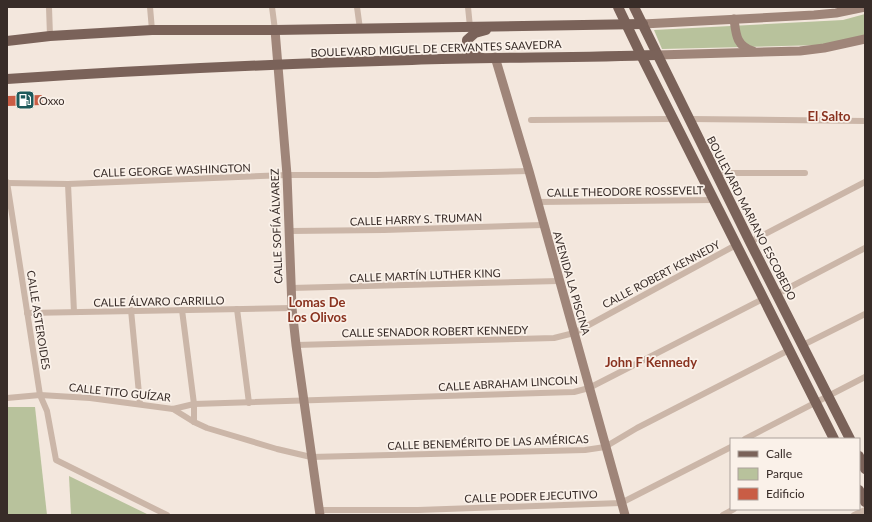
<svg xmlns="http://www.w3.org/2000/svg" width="872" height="522" viewBox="0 0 872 522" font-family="Lato,sans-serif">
<rect width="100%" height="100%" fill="#f3e7dd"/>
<g fill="#b8c29c">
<polygon points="865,14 865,36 822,45 662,49 654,30 843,20"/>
<polygon points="7,407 35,407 47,515 7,515"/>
<polygon points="69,476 149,515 71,515"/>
</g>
<polygon fill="#c95d45" points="42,95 43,105 7,106 7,96"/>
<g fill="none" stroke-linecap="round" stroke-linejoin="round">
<g stroke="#cbb6a8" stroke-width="6">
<polyline points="49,7 50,36"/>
<polyline points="150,7 152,30"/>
<polyline points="272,7 275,30"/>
<polyline points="357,7 360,29"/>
<polyline points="468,7 470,27"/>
<polyline points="689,119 865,121"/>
<polyline points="531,120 674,119"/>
<polyline points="716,173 805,173"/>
<polyline points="7,182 40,395 47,411 56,460 167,515"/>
<polyline points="7,183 68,184 287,175 377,175 529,171"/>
<polyline points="68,184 74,312"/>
<polyline points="538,202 714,200"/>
<polyline points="290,231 384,230 543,225"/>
<polyline points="750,242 865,182"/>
<polyline points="291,288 559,281"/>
<polyline points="777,294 865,248"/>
<polyline points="237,309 249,403"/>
<polyline points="131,310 140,404"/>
<polyline points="182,310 194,404 194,422"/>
<polyline points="27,313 292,308"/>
<polyline points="296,345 554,338 574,333 736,245"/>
<polyline points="803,345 865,314"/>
<polyline points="7,398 40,395 90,398 173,409 194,404 574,392 589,388 763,299"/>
<polyline points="173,409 194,422 207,428 277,449 311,457 585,450 605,447 637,428 789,350"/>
<polyline points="745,439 865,377"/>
<polyline points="319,510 418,510 621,503 731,447"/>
<polyline points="723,515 734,509"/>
<polyline points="854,515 865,510"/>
</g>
<g stroke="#9f8579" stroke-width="9">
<path d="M734,19C736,34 736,46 753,51"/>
<polyline points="643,24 814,15 836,13 865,7"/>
<polyline points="275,30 287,175 292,308 296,345 320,515"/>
<polyline points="657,55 800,51 824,48 865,39"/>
<polyline points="495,57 529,171 625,515"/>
</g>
<g stroke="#7a6259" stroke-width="10">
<polyline points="618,7 641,55 834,439"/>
<polyline points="634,7 750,242 850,439"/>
<polyline points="7,41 50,36 152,30 275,30 643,24"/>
<path d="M482,58C473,54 466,51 467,40L475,33L486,30"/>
<path d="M7,79C142,70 277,64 412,60C493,57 575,58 657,55"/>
<polyline points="859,456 865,469"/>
<polyline points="859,490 865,502"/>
</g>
</g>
<defs>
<g id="fuel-square" transform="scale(1)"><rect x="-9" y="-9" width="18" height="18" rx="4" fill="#1d5a5b" stroke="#faf1e9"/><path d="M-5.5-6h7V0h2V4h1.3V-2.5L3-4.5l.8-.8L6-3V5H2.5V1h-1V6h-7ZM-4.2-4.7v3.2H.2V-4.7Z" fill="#fff"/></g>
</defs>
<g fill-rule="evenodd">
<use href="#fuel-square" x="25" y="100"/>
</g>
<g text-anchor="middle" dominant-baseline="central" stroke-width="3.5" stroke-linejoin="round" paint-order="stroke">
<g font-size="11" fill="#382c28" stroke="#faf1e9">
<text transform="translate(436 48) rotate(-2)">BOULEVARD MIGUEL DE CERVANTES SAAVEDRA</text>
<text transform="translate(172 170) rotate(-2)">CALLE GEORGE WASHINGTON</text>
<text transform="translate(625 191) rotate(-1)">CALLE THEODORE ROSSEVELT</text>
<text transform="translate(752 218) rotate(63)">BOULEVARD MARIANO ESCOBEDO</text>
<text transform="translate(416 219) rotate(-2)">CALLE HARRY S. TRUMAN</text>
<text transform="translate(276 226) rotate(-92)">CALLE SOFÍA ÁLVAREZ</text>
<text transform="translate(661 274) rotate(-28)">CALLE ROBERT KENNEDY</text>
<text transform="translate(425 275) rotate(-2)">CALLE MARTÍN LUTHER KING</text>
<text transform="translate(572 283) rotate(74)">AVENIDA LA PISCINA</text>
<text transform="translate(159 301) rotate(-1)">CALLE ÁLVARO CARRILLO</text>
<text transform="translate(39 320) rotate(81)">CALLE ASTEROIDES</text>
<text transform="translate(435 331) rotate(-1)">CALLE SENADOR ROBERT KENNEDY</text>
<text transform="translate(508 383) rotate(-3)">CALLE ABRAHAM LINCOLN</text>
<text transform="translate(120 392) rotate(6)">CALLE TITO GUÍZAR</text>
<text transform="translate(488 442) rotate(-2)">CALLE BENEMÉRITO DE LAS AMÉRICAS</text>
<text transform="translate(531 496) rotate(-2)">CALLE PODER EJECUTIVO</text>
</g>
<g font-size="11" fill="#382c28" stroke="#faf1e9" text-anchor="start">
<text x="39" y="100">Oxxo</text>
</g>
<g font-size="13" font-weight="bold" fill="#89321f" stroke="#faf1e9">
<text x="829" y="116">El Salto</text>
<text x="317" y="302">Lomas De<tspan x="317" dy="15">Los Olivos</tspan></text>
<text x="651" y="362">John F Kennedy</text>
</g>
</g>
<rect width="872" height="522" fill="none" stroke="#382c28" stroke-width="16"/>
<rect x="730" y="438" width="130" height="72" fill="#faf1e9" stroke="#aca29c"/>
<rect x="738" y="451" width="20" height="6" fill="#7a6259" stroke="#aca29c"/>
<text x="766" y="458" font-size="12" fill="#382c28">Calle</text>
<rect x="738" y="468" width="20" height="12" fill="#b8c29c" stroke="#aca29c"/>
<text x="766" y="478" font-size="12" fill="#382c28">Parque</text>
<rect x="738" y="488" width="20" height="12" fill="#c95d45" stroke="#aca29c"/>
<text x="766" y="498" font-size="12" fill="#382c28">Edificio</text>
</svg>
